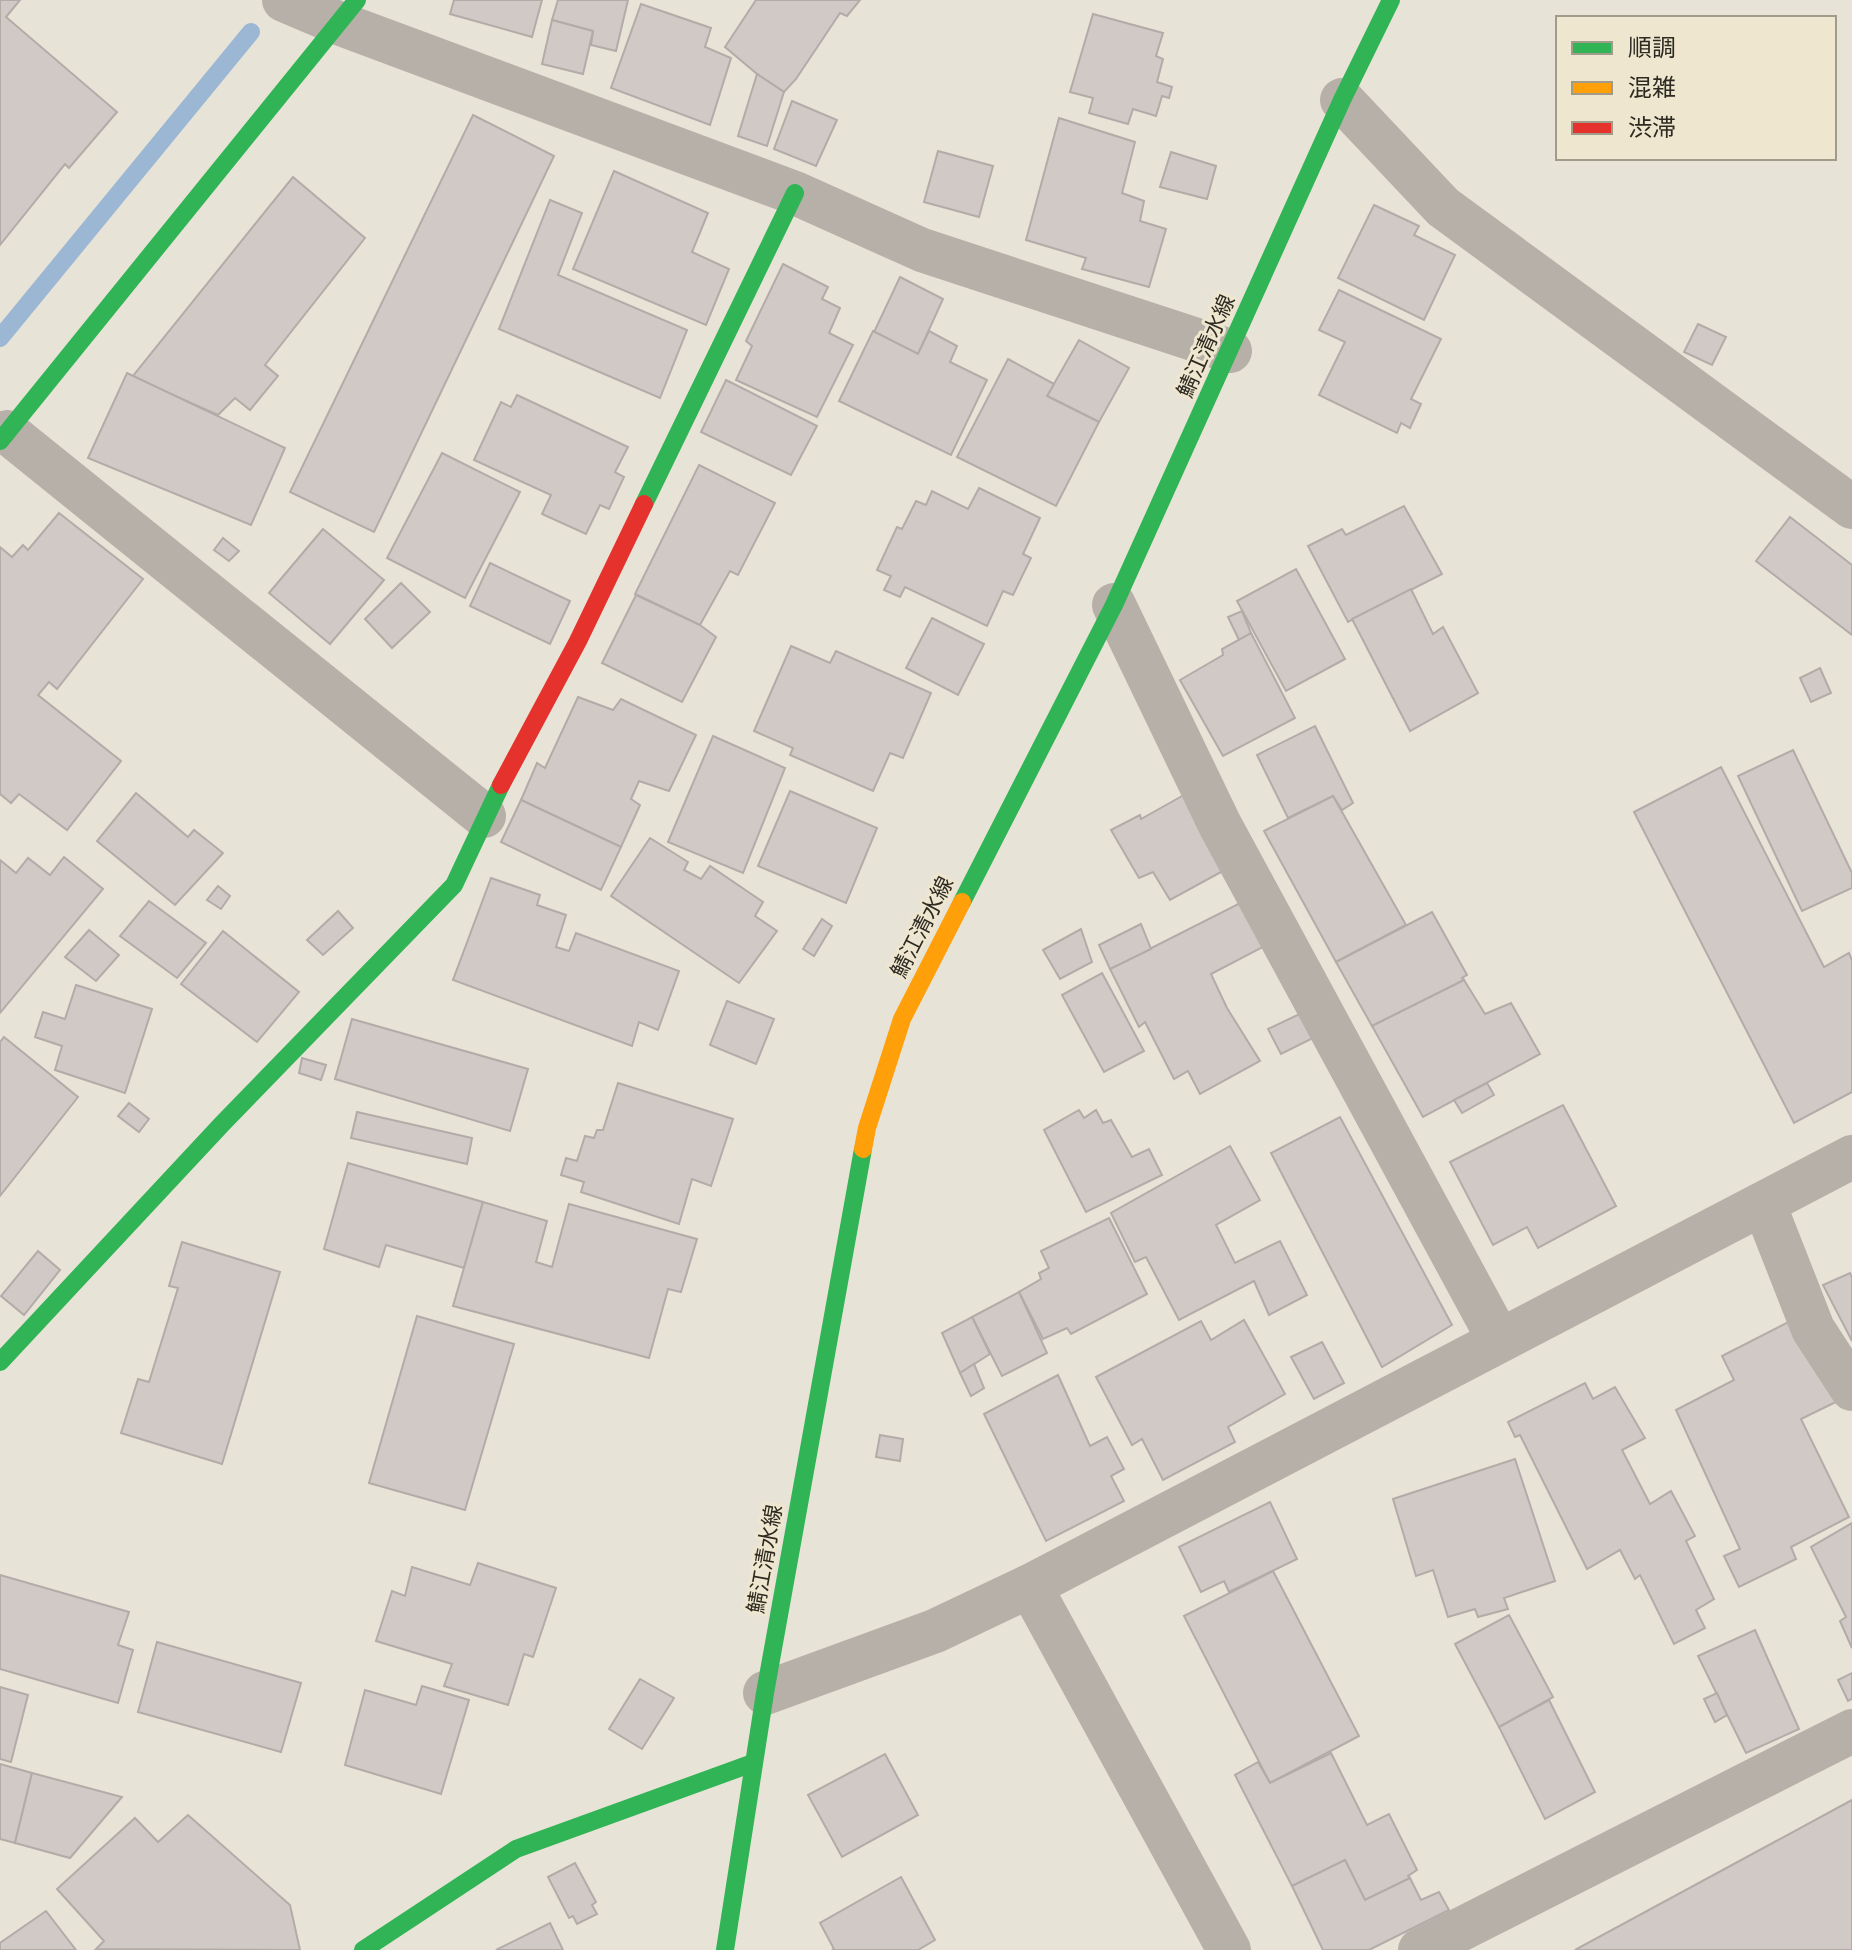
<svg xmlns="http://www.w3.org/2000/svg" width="1852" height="1950" viewBox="0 0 1852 1950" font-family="Roboto,'Noto Sans JP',sans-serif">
<rect width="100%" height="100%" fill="#e8e3d7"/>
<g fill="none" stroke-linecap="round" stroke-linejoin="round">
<polyline stroke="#9bb7d4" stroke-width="18" points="0,338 251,32"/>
</g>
<g fill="#d0c9c6" stroke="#b2aba8" stroke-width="2">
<polygon points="0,0 20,0 6,17 117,112 69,168 65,164 0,245"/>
<polygon points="454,0 542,0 532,37 450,14"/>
<polygon points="558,0 628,0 616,51 591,45 593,31 552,20"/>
<polygon points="756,0 860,0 847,16 840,13 796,79 784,92 757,74 725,47"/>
<polygon points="641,4 711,28 705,47 731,58 710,125 611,88"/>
<polygon points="1093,14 1163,33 1156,56 1163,59 1157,82 1172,87 1169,98 1162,96 1156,116 1133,109 1128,124 1089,113 1093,98 1070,92"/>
<polygon points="552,20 593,31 583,74 542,64"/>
<polygon points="757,74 784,92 767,146 738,136"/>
<polygon points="792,101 837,120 816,166 774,149"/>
<polygon points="473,115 554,156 374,532 290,492"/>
<polygon points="1059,118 1135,142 1122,193 1144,201 1140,221 1166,229 1149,287 1082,269 1086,258 1026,240"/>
<polygon points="938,151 993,166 979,217 924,202"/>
<polygon points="1171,152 1216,166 1207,199 1160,187"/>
<polygon points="614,171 708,213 692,252 729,269 706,325 573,269"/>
<polygon points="293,177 365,238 265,365 278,376 250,410 235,398 218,415 132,377"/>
<polygon points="550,200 582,213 558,275 687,330 660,398 499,329"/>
<polygon points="1374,205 1419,226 1414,235 1455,255 1424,320 1338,278"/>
<polygon points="783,264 828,287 822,299 840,308 829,333 853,345 817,417 736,380 752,346 746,341"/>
<polygon points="900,277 943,299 918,354 874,332"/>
<polygon points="1339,290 1441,339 1411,399 1421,404 1410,428 1401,423 1397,433 1319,395 1345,342 1319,330"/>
<polygon points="1698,324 1726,337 1712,365 1684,352"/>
<polygon points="873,331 918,354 929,331 957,346 950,362 987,380 951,455 839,401"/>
<polygon points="1079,340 1129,368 1099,422 1047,396"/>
<polygon points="1008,359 1054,384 1047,396 1099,422 1056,506 957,457"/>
<polygon points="127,373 285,448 251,525 88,458"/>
<polygon points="726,380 817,426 791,475 701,432"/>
<polygon points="517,395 628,447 615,472 624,477 609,509 600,505 586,534 542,514 551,495 474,460 501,402 511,407"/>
<polygon points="442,453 520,492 465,598 387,558"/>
<polygon points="699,465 775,503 738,575 730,571 700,625 635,594"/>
<polygon points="979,488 1040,518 1023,554 1031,558 1013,595 1003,591 987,626 905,587 900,597 884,590 891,576 877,570 897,527 902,529 916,501 926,505 932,491 968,509"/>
<polygon points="1404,506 1442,574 1348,622 1308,546 1342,529 1346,535"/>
<polygon points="59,513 143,579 57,689 49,682 38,695 121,761 67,830 19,794 11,803 0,794 0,547 12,557 23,545 28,550"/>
<polygon points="1790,517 1852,565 1852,635 1756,561"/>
<polygon points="323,529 384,580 330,644 269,593"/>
<polygon points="223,538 239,551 229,561 214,550"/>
<polygon points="490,563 570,601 550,644 470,606"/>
<polygon points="1296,569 1345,659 1286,691 1237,601"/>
<polygon points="401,583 430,612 392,648 365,619"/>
<polygon points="1411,589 1433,634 1443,627 1478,693 1410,731 1352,619"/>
<polygon points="636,595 700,625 716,637 682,702 602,663"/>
<polygon points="1242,611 1251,633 1239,640 1228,617"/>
<polygon points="932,618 984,644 958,695 906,668"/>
<polygon points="1251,633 1295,718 1223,756 1180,680 1223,655 1222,649"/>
<polygon points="791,646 830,663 836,651 931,693 903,758 890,753 873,791 790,755 793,748 754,731"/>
<polygon points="1820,668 1831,693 1811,702 1800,678"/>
<polygon points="578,697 613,710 621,699 696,735 669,791 639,781 631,799 640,805 621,847 521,800 537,763 545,768"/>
<polygon points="1315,726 1353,803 1342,810 1333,796 1288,818 1257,755"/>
<polygon points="713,736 785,768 743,873 668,842"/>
<polygon points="1793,750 1852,873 1852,888 1802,911 1738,776"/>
<polygon points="1721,767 1824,967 1849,953 1852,960 1852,1092 1794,1123 1634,812"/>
<polygon points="790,791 877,828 846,903 758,866"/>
<polygon points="1191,791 1232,866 1170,900 1153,872 1139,878 1111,830 1140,815 1141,819"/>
<polygon points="136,793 188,837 194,830 223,853 175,905 97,841"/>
<polygon points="1333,796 1406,925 1336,962 1264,831"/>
<polygon points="521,800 621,847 601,890 501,842"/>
<polygon points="650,838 688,862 684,870 701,879 710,866 763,902 755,916 777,931 739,983 611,896"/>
<polygon points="64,857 103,889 0,1013 0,860 16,873 28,858 50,875"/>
<polygon points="491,878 540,895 537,905 566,915 556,947 569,951 576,933 679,971 658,1030 639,1022 632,1046 453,980"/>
<polygon points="218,886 230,896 221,909 207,900"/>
<polygon points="1252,897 1274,941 1211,974 1227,1008 1260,1061 1200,1094 1188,1071 1174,1079 1145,1022 1139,1027 1110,969"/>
<polygon points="149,901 206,943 177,978 120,936"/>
<polygon points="338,911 353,928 323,955 307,940"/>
<polygon points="1432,912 1467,975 1462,978 1464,980 1372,1026 1336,962"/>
<polygon points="822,919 832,926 814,956 803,949"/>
<polygon points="1141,924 1151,949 1110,969 1099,945"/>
<polygon points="1081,929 1092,962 1060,979 1043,950"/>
<polygon points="89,930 119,955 96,981 65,957"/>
<polygon points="223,931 299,992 257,1042 181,984"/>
<polygon points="1102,973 1144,1051 1104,1072 1062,995"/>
<polygon points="1464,980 1485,1014 1511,1003 1540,1054 1423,1117 1372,1026"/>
<polygon points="76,985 152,1009 125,1093 55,1070 62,1046 35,1037 43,1012 65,1019"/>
<polygon points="727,1001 774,1019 756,1064 710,1045"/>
<polygon points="1308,1010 1321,1034 1281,1054 1268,1029"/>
<polygon points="352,1019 528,1069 510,1131 335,1079"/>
<polygon points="4,1037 78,1097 0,1196 0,1042"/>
<polygon points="302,1058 326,1065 321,1080 299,1073"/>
<polygon points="618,1083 733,1119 711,1186 692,1179 679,1224 581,1192 584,1182 561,1175 566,1158 577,1161 585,1136 594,1138 597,1130 603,1130"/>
<polygon points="1487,1083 1494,1095 1462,1113 1454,1100"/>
<polygon points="129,1103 149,1119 139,1132 118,1116"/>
<polygon points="1563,1105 1616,1206 1538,1248 1527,1227 1493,1245 1450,1162"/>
<polygon points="1079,1110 1084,1118 1096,1110 1103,1123 1111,1120 1132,1157 1149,1149 1162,1175 1086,1212 1044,1130"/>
<polygon points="357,1112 472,1138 467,1164 351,1138"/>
<polygon points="1340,1117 1452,1325 1382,1367 1271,1153"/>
<polygon points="1230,1146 1260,1200 1216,1225 1235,1263 1280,1241 1307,1295 1269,1315 1254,1281 1179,1320 1146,1257 1135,1262 1111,1213"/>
<polygon points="348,1163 483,1202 464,1268 386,1245 379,1267 324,1249"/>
<polygon points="483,1202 547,1221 536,1262 552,1267 569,1204 697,1239 681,1292 668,1289 649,1358 453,1306"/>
<polygon points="1109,1218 1147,1294 1071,1334 1067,1328 1043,1339 1019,1292 1041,1279 1039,1273 1049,1268 1041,1251"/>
<polygon points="182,1242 280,1272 222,1464 121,1433 138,1379 149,1382 178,1288 169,1286"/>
<polygon points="38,1251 60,1270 24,1315 1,1296"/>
<polygon points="1850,1273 1852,1278 1852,1341 1823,1285"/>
<polygon points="1019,1292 1047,1353 1002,1376 972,1317"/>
<polygon points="1802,1315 1842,1399 1801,1419 1849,1517 1791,1547 1796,1559 1739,1587 1724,1556 1740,1549 1676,1410 1734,1380 1722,1356"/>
<polygon points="417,1316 514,1344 465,1510 369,1483"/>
<polygon points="972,1317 990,1354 960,1373 942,1333"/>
<polygon points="1244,1320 1285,1394 1228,1427 1235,1442 1163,1480 1142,1439 1132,1445 1096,1377 1201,1321 1211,1340"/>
<polygon points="1322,1342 1344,1383 1314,1399 1291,1357"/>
<polygon points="974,1364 984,1388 971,1396 960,1373"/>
<polygon points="1058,1375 1090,1446 1107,1437 1124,1469 1111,1476 1124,1501 1046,1541 984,1414"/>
<polygon points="1585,1383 1593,1399 1615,1387 1645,1438 1622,1450 1650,1504 1671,1491 1695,1536 1686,1541 1714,1599 1696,1610 1705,1628 1674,1644 1640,1575 1635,1579 1620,1550 1587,1569 1520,1435 1515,1437 1508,1422"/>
<polygon points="880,1435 903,1439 900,1461 876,1457"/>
<polygon points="1515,1459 1555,1581 1504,1598 1508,1609 1478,1617 1475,1609 1448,1617 1433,1570 1416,1576 1393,1499"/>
<polygon points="1270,1502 1297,1559 1229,1592 1224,1581 1201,1592 1179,1547"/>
<polygon points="1852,1523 1852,1648 1840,1621 1846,1617 1811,1547"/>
<polygon points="478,1563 556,1588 533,1657 524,1654 508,1705 444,1686 452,1664 376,1641 392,1591 405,1596 412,1567 470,1585"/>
<polygon points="1273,1571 1359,1736 1270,1783 1184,1616"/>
<polygon points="0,1575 129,1612 118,1645 133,1650 118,1703 0,1669"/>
<polygon points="1509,1615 1553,1697 1499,1727 1455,1644"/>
<polygon points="1755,1630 1799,1729 1746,1753 1698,1656"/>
<polygon points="157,1642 301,1683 281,1752 138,1712"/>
<polygon points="1852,1673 1852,1699 1848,1701 1838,1680"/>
<polygon points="640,1679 674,1698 642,1749 609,1729"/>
<polygon points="422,1686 469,1700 441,1794 345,1765 365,1690 416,1705"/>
<polygon points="0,1687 28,1695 11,1762 0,1759"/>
<polygon points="1717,1693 1727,1715 1715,1722 1704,1699"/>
<polygon points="1549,1700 1595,1792 1545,1819 1499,1727"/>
<polygon points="1331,1753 1367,1825 1389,1814 1417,1870 1408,1876 1410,1878 1365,1900 1345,1860 1292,1886 1235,1775 1258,1762 1270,1783"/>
<polygon points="885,1754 918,1815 842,1857 808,1795"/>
<polygon points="0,1764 32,1773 15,1843 0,1839"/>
<polygon points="32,1773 122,1797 70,1858 15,1843"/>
<polygon points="1852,1800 1852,1950 1575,1950"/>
<polygon points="188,1815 290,1905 300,1950 96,1949 104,1941 57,1889 135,1818 158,1842"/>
<polygon points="1345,1860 1365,1900 1410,1878 1421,1900 1439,1892 1449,1910 1369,1950 1323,1950 1292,1886"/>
<polygon points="575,1863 596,1902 592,1905 597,1914 577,1924 573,1916 569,1918 548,1877"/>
<polygon points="901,1877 935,1940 918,1950 832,1950 834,1949 820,1923"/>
<polygon points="46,1911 76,1950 0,1950 0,1943"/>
<polygon points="550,1923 563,1950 496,1950"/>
</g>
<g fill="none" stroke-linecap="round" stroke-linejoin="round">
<g stroke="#b6b0a8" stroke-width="44">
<polyline points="284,0 338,23 795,193 922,250 1230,351"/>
<polyline points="1342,100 1443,207 1852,507"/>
<polyline points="7,432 484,816"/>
<polyline points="1114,605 1220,825 1499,1340"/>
<polyline points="1764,1204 1813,1329 1852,1389"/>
<polyline points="1030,1586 1229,1950"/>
<polyline points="765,1693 935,1631 1030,1586 1852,1157"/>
<polyline points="1420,1950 1852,1731"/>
</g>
<g stroke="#30b455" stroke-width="18">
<polyline points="0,441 357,0"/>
<polyline points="644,504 795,193"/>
<polyline points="962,902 1114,605 1342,100 1391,0"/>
<polyline points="0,1362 222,1124 454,885 501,785"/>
<polyline points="363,1950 516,1849 753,1763"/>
<polyline points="725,1950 765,1693 863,1149"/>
</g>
<polyline stroke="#ff9f0a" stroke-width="18" points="863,1149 867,1128 902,1019 962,902"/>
<polyline stroke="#e5322d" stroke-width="18" points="501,785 578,641 644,504"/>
</g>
<g text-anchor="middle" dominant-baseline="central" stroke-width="6" stroke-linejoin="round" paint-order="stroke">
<g font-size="22" fill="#2d2a21" stroke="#efe6d0">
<text transform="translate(1206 346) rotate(-66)">鯖江清水線</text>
<text transform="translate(922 927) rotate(-63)">鯖江清水線</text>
<text transform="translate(765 1559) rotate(-80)">鯖江清水線</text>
</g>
</g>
<rect x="1556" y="16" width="280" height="144" fill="#efe6d0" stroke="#a19b8a" stroke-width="2"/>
<rect x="1572" y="42" width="40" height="12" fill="#30b455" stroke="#a19b8a" stroke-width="2"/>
<text x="1628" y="56" font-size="24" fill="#2d2a21">順調</text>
<rect x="1572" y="82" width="40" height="12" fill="#ff9f0a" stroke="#a19b8a" stroke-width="2"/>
<text x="1628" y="96" font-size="24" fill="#2d2a21">混雑</text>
<rect x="1572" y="122" width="40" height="12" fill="#e5322d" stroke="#a19b8a" stroke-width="2"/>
<text x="1628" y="136" font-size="24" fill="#2d2a21">渋滞</text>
</svg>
